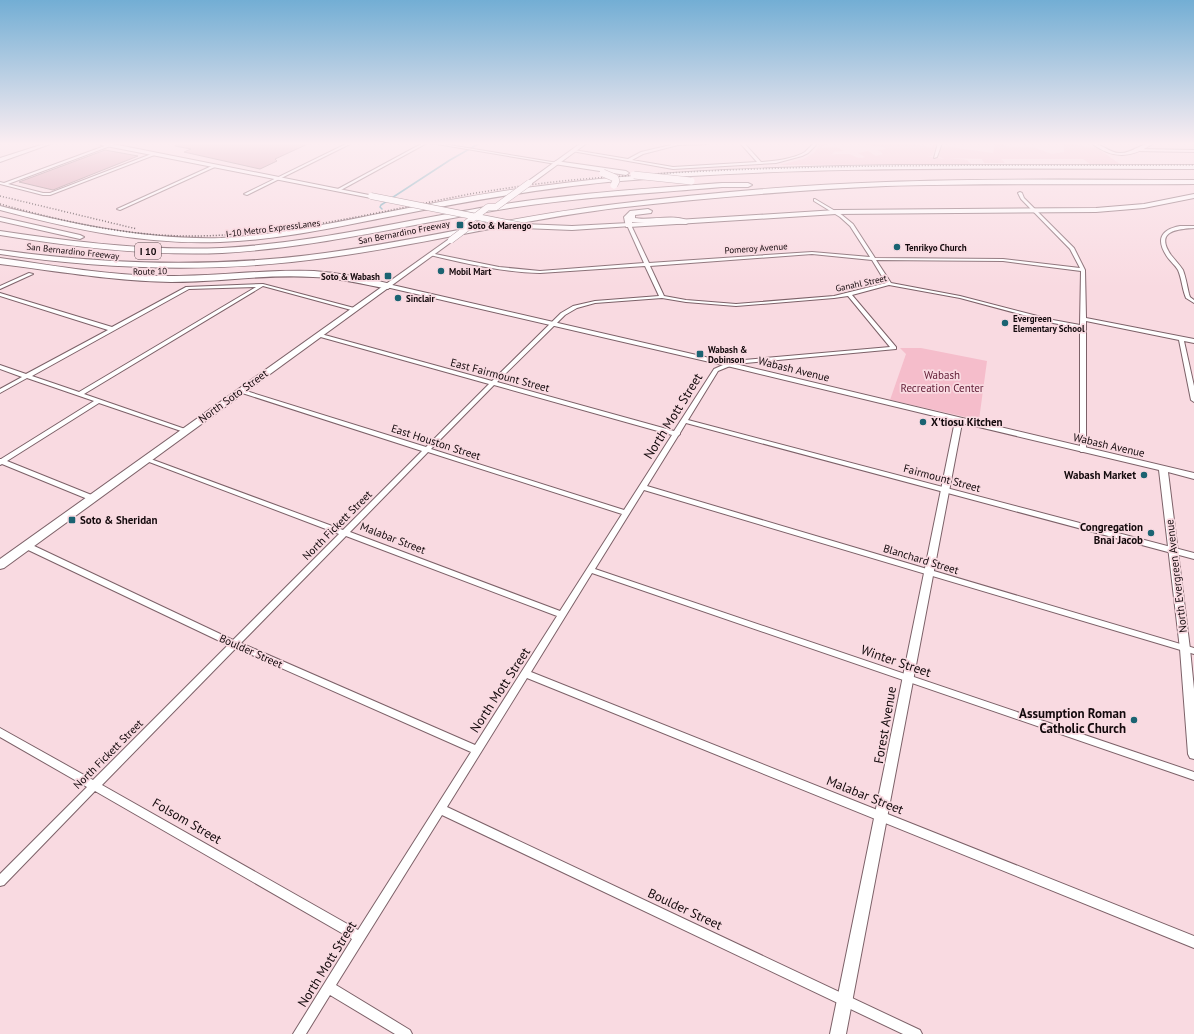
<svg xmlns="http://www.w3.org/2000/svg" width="1194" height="1034" viewBox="0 0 1194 1034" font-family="'PT Sans',sans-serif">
<rect width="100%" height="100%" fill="#f9dae1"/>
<g fill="#f5bdcb">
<path d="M820,143L829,144L822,146V148L836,147L844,151L833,152L834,153L831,155C834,154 843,154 847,154C854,154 856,160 865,157L858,153L868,151L876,156L883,154L878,150L886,149C884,145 873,148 865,143H877L886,145L888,144L887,143H910L909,144L932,147L934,143H937L932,156H926L944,159L938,156L942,146L993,153L996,143L1011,147H1032L1052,154L1064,152V145L1055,143H1063L1097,148L1120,164H1090L1083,159H1001L1005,163H984L982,159L949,158L967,160L971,164L779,165L803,159L814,153Z"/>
<polygon points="900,348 921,348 987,361 979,420 890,400 906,354"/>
</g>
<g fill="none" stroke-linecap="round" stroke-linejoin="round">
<polyline stroke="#63a5b5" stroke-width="1.5" points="382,209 380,207 381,205 450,160 480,143"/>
</g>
<g fill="#d59cab" stroke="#876c72">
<polygon points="176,143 310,143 275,159 277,161 260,169 184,152 191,149 175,146"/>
<polygon points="105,150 138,156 53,190 19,182"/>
</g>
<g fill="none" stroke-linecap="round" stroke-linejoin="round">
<g stroke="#7c6168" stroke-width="2">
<g id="minor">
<polygon points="348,143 352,143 247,195 244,194"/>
<polygon points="423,143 427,143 339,191 336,190"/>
<polygon points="431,143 437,143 558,163 556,164"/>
<path d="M671,143H709L707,144L678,145L643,154L632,160L673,167L757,162L740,143H744L761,162C774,161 794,159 805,152C808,149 811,146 814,143H818L808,153L802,156L776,163L673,169L572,151L574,150L628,159L641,152L671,145Z"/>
<polygon points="938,143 942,143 937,157 934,158"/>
<path d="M1091,143C1100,142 1110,154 1121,153C1132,153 1143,142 1154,143C1131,158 1114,160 1091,143Z"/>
<polygon points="110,144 113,145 8,184 43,193 50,193 154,153 157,154 50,195 43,195 0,184 0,182 4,183"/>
<polygon points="214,165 217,166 120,210 117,209"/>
<path d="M1020,192L1022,193L1024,198L1074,248L1085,270L1086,318L1194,339V343L1184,341L1194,386V402L1191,400L1179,340L1086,321V451L1085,452H1081L1080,451V328L1053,323L960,298L889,285L852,295L896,347V349L735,364L718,371L688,420L1194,553V559L686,423L680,433V434L678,436L647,486L1194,648V654L644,490L595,569L1194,772V780L592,573L531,672L1194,936V948L527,678L447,807L920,1030L922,1034H903L442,815L336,985L410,1030L412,1034H395L330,995L306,1034H293L352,939L95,791L4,885L0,886V874L87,787L0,737V728L93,780L228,645L24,548L23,546L24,544H30L233,640L339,534L144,460L143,459L144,458H148L343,530L422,451L239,392V390H243L426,447L489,384L317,336V334H321L492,381L561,313L573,306L595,301L659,296L645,266L540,273C503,272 467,264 430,255V253L499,267L540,271L644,263L627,225L629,224L631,225L649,263L812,252L870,257L850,226L840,217L814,201V199H815L842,215L853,224L875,258L1003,259L1080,268L1070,249L1021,199L1018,193ZM812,254L872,260L886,283L834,296L736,304L686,300L664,296L650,266ZM876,260L1003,261L1081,271L1080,325L1053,320L960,296L891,283ZM848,296L890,347L732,361L714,369L674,431L497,382L565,315L577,308L595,303L662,298L686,302L736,306L834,298ZM494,385L672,435L624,510L431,449ZM428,452L622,514L560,611L350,532ZM346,536L557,616L475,745L241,643ZM236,648L471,752L358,930L102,785Z"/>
<path d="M1180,226H1194V228C1175,229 1155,232 1171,255C1175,260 1179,264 1183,270C1186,278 1187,286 1189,294L1190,297L1194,300V303L1186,298C1182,289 1182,279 1178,270C1175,265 1171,262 1168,258C1156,241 1159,230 1180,226Z"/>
<polygon points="29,273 33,274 0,289 0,286"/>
<path d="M263,284L358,309L355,311L263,286L84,394L188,430L189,431L188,432H184L99,403L7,461L94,496L95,498L94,500H90L2,464L0,465V459H1L94,401L27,378L0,393V389L22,377L0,369V365L26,374L108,330L0,296V293L112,327L186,287ZM256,287L79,392L32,376L189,289Z"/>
</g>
</g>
<g stroke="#7c6168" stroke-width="2">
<g id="tertiary">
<polygon points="1137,149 1194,150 1194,152 1135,151"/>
<polygon points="388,284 727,362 1194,473 1194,479 1168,472 1190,649 1194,689 1194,759 1190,758 1188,754 1180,649 1159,470 962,423 846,1034 830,1034 955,421 727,366 386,287 385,286"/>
</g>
</g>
<g stroke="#7c6168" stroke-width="2">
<g id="secondary">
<polygon points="47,143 53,143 0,162 0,158"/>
<polygon points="1194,194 1194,198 1144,208 1096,212 836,214 629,227 626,225 629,223 836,210 1096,208 1144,204"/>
</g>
</g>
<g stroke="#7c6168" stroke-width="2">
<g id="primary">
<polygon points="99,143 108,143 374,196 371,198 101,145"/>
<polygon points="581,143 587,143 531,184 527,184 527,182"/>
<path d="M485,217L488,219C482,225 472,234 464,228L473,225Z"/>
<polygon points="629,223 631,224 631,226 572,230 523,228 520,226 523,224 572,226"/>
<polygon points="449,239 454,240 4,568 0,569 0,559"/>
</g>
</g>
<g stroke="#7c6168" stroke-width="2">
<g id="motorway">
<polygon points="556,161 626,171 629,173 626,175 554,164 553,163"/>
<path d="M901,165H1194V169C999,169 803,165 608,182C536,189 465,202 393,216C336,227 279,240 220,242C145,245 72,229 0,210V206C72,224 146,240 221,238C277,235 333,223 388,212C439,202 489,192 541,186C660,170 781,167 901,165Z"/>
<path d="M1194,180V184C1091,185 989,183 886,186C796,190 706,198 616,208C518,220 422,245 325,258C216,273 108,270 0,254V250C108,265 216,268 325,253C422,240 518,215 616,204C706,193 796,185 886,182C989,178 1091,180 1194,180Z"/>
<path d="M722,183H748L752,185L748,187H722C643,194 564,198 486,212C398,227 312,248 222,253C148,256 73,247 0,235V231C73,242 148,251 222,248C312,243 398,222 486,207C564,194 643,189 722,183Z"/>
<path d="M648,209L652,211L651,213L635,215V218C649,221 678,213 690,222L686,224L632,222V227H626L624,217L630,211Z"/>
<polygon points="0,217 80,235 84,237 80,239 0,221"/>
<path d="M0,258C58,266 115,277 174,276C221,276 267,269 314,271C339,273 366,278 391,284L392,286L388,289C363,284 339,278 313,277C266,274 219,282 171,282C113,281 57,271 0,264Z"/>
</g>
</g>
<use href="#minor" fill="#fff" fill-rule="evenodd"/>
<use href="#tertiary" fill="#fff" fill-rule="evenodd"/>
<use href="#secondary" fill="#fff" fill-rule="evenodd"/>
<use href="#primary" fill="#fff" fill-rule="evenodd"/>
<use href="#motorway" fill="#fff" fill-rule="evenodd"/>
<g stroke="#322629" stroke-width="1.5" stroke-dasharray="1 2" stroke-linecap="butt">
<polyline points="0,196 137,229"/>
<path d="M0,204C62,221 125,236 190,236C285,236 377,212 470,194C512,187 554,181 596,178C795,162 995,166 1194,165"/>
</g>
<g stroke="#7c6168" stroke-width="7" stroke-linecap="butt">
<g id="primary-bridge">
<polyline points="371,196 523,226"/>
<polyline points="451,240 467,228 464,225 488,207 496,207 529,183"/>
</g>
</g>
<g stroke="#7c6168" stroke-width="8" stroke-linecap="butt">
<g id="motorway-bridge">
<polyline points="603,173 615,178 616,181 614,185"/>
<polyline points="634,175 691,181"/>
</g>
</g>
<use href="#primary-bridge" stroke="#fff" stroke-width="6"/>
<use href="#motorway-bridge" stroke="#fff" stroke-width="7"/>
</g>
<linearGradient id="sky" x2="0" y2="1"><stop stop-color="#73aed4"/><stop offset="0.5" stop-color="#fceef2"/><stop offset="1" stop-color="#fceef2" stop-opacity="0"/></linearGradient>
<rect width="1194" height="287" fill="url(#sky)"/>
<g fill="#1b6372" stroke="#f9dae1" stroke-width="1.5">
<rect x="456" y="221" width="8" height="8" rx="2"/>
<circle cx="897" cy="247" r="4"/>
<circle cx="441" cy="271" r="4"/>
<rect x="384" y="272" width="8" height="8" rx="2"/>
<circle cx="398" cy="298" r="4"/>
<circle cx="1005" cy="323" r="4"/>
<rect x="696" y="350" width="8" height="8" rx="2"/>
<circle cx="923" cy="422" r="4"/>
<circle cx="1144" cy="475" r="4"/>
<rect x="68" y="516" width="8" height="8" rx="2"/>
<circle cx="1151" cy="533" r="4"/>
<circle cx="1134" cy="720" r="4"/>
</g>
<g text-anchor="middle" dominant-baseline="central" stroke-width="3.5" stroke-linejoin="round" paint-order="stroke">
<g font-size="9" font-weight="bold" fill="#13090c" stroke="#f9dae1" text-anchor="start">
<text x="468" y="225">Soto &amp; Marengo</text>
<text x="905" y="247">Tenrikyo Church</text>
<text x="449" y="271">Mobil Mart</text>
<text x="380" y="276" text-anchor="end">Soto &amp; Wabash</text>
<text x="406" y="298">Sinclair</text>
<text x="1013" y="318">Evergreen<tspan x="1013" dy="10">Elementary School</tspan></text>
<text x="708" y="349">Wabash &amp;<tspan x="708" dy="10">Dobinson</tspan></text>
</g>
<g font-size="9" fill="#13090c" stroke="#f9dae1">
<text transform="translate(273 228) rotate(-7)">I-10 Metro ExpressLanes</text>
<text transform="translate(404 232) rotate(-11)">San Bernardino Freeway</text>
<text transform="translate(756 248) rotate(-4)">Pomeroy Avenue</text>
<text transform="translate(73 251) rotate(6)">San Bernardino Freeway</text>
<text transform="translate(150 271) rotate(-1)">Route 10</text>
<text transform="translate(861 283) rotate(-12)">Ganahl Street</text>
</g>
<rect fill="#f9dae1" stroke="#58484c" stroke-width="1" x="135" y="243" width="26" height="16" rx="3"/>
<g font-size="10" font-weight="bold" fill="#13090c">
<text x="148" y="251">I 10</text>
</g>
<g font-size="11" fill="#13090c" stroke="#f9dae1">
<text transform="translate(794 369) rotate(14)">Wabash Avenue</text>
<text transform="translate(500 375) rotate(15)">East Fairmount Street</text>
<text transform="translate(233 396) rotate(-36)">North Soto Street</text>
<text transform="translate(436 442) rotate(18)">East Houston Street</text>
<text transform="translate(1109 445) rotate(13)">Wabash Avenue</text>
<text transform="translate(942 478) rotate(15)">Fairmount Street</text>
<text transform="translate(337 525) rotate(-45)">North Fickett Street</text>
<text transform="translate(393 538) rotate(21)">Malabar Street</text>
<text transform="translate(921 559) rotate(17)">Blanchard Street</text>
<text transform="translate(1176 576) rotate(-97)">North Evergreen Avenue</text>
<text transform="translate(251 651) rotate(24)">Boulder Street</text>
<text transform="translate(108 754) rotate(-45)">North Fickett Street</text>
</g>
<g font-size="11" fill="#5f1b34" stroke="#f9dae1">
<text x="942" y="375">Wabash<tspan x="942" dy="13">Recreation Center</tspan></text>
</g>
<g font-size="11" font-weight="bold" fill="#13090c" stroke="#f9dae1" text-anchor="start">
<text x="931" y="422">X'tiosu Kitchen</text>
<text x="1136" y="475" text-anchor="end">Wabash Market</text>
<text x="80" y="520">Soto &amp; Sheridan</text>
<text x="1143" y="527" text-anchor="end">Congregation<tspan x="1143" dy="13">Bnai Jacob</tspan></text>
</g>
<g font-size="13" fill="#13090c" stroke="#f9dae1">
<text transform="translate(673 416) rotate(-58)">North Mott Street</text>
<text transform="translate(896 661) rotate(19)">Winter Street</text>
<text transform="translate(500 690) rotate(-57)">North Mott Street</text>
<text transform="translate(885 725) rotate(-80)">Forest Avenue</text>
<text transform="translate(865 795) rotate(22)">Malabar Street</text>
<text transform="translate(187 821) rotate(30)">Folsom Street</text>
<text transform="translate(685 909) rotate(25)">Boulder Street</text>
<text transform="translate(327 964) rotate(-58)">North Mott Street</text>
</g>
<g font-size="13" font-weight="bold" fill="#13090c" stroke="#f9dae1" text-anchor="end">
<text x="1126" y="713">Assumption Roman<tspan x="1126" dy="15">Catholic Church</tspan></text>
</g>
</g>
</svg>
